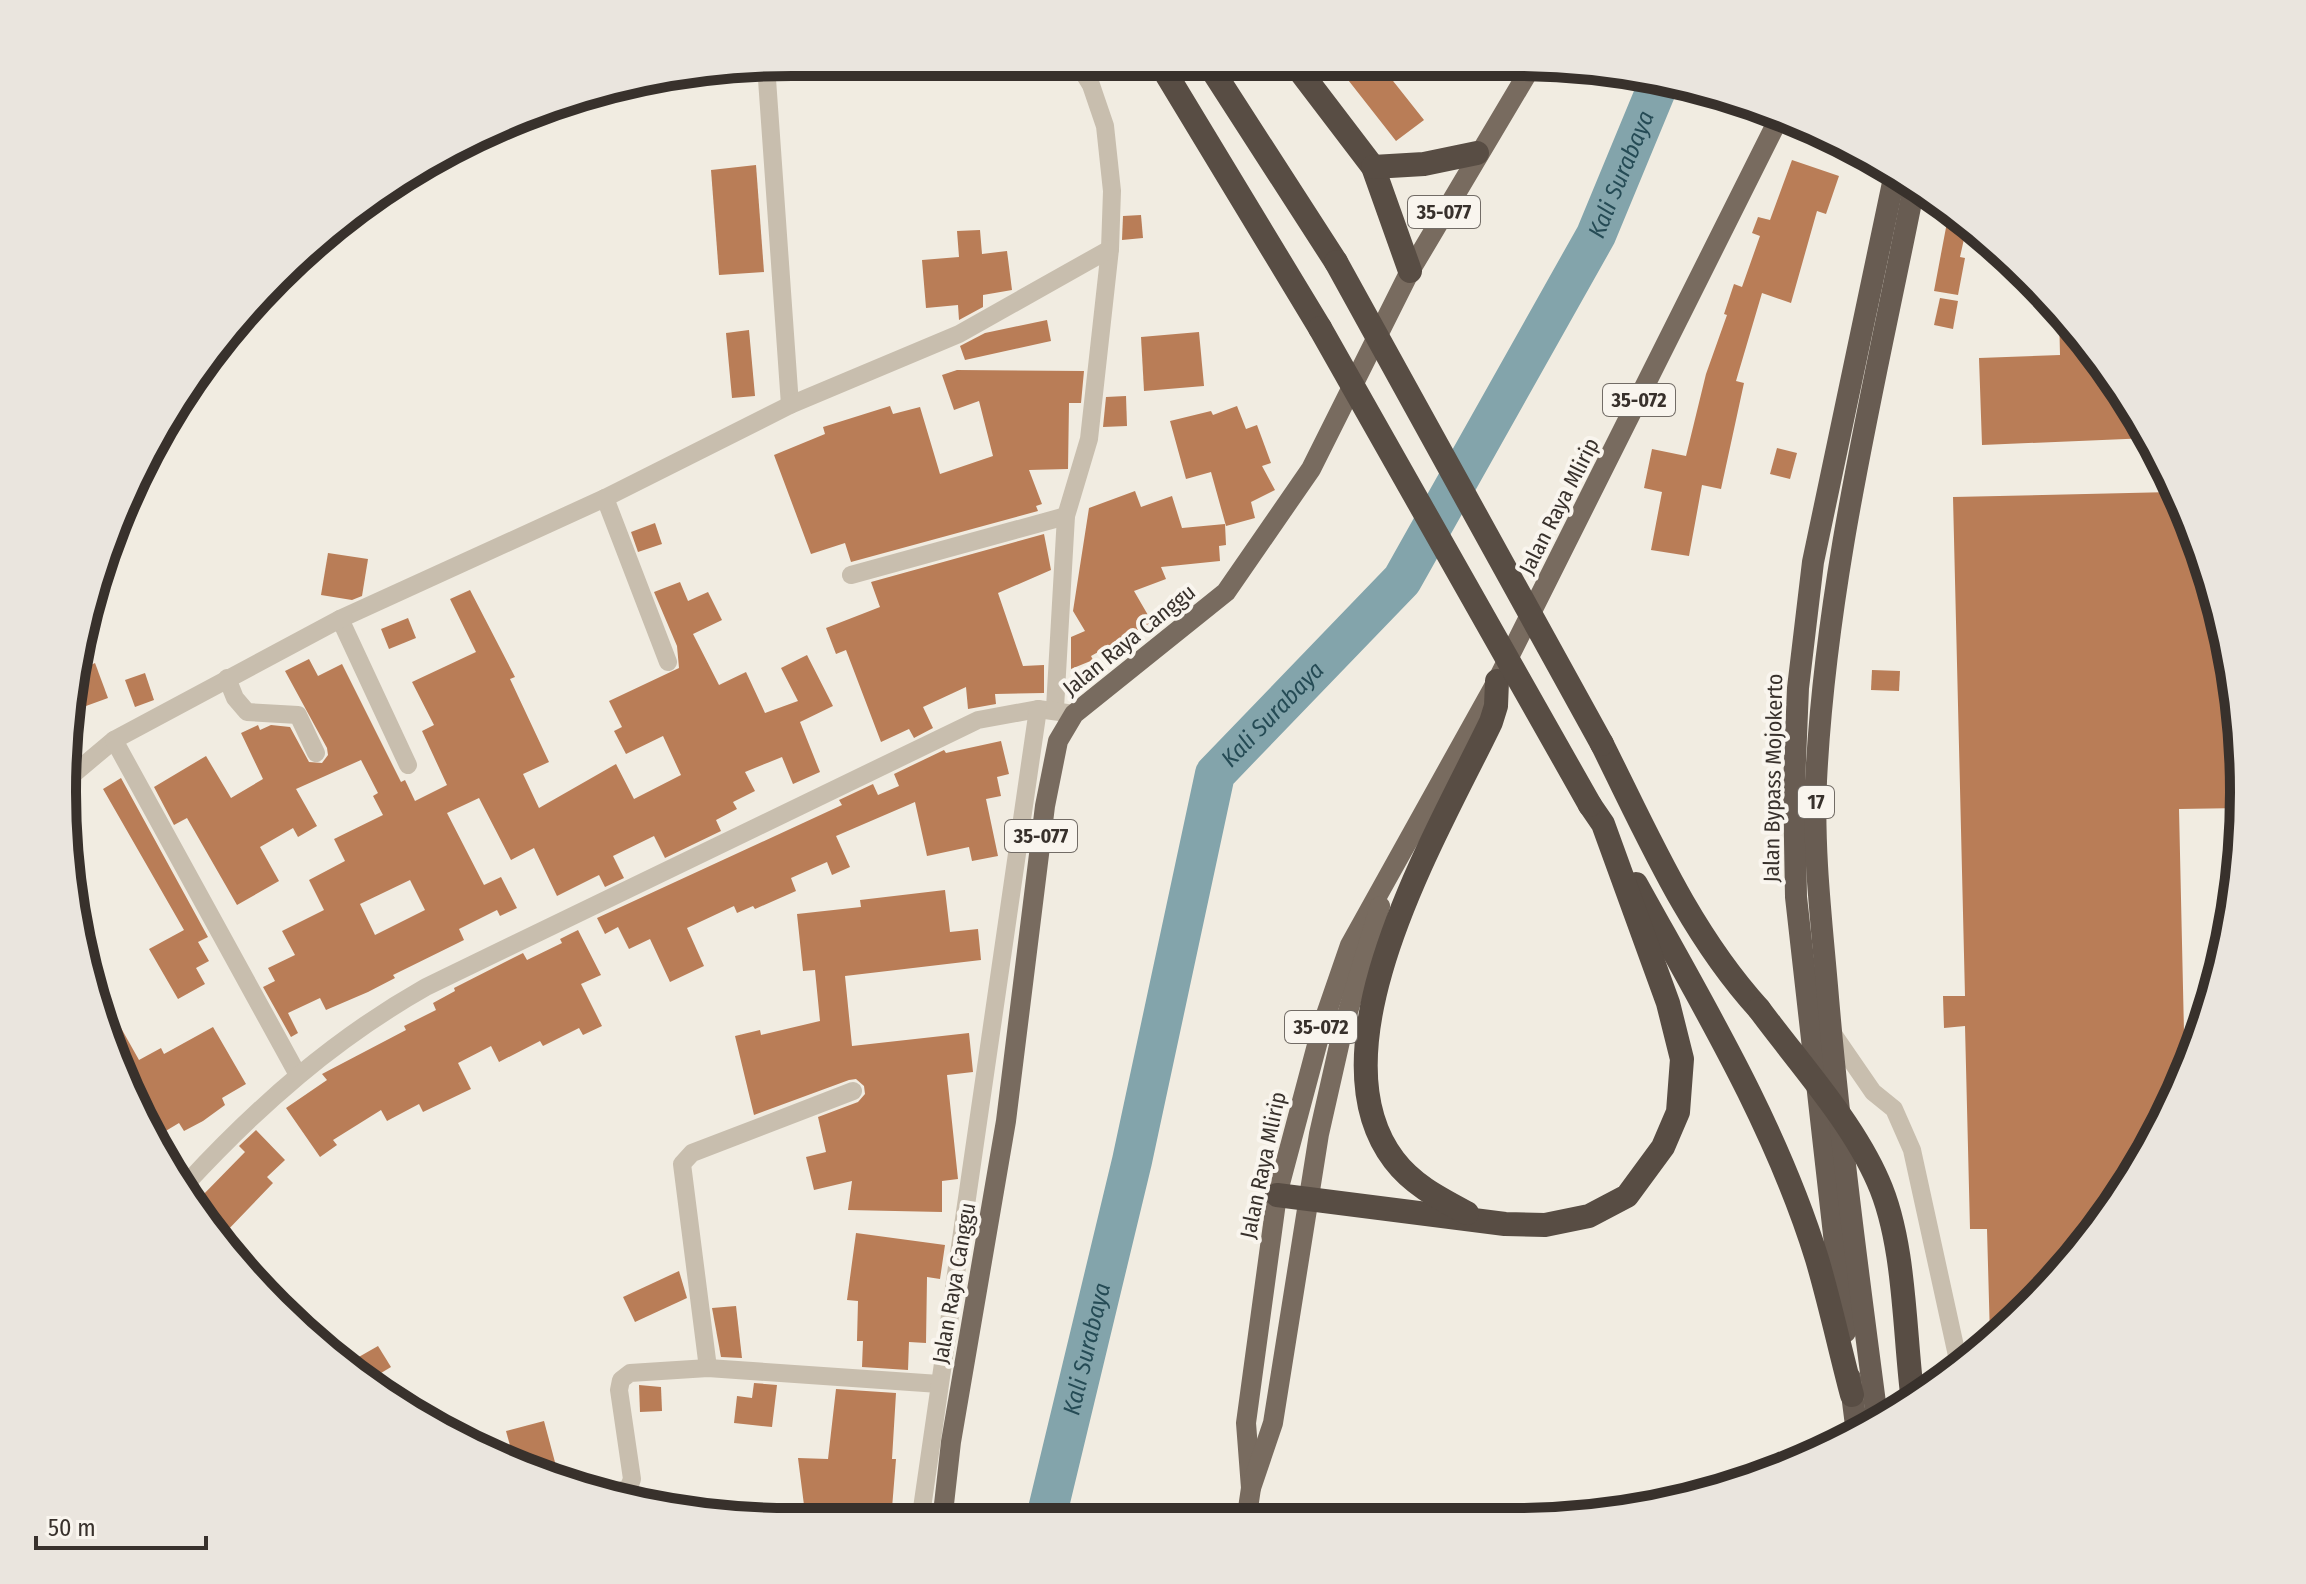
<svg xmlns="http://www.w3.org/2000/svg" width="2306" height="1584" viewBox="0 0 2306 1584" font-family="'Fira Sans Condensed',sans-serif">
<rect width="100%" height="100%" fill="#f1ece1"/>
<g fill="none" stroke-linecap="round" stroke-linejoin="round">
<path stroke="#83a4ab" stroke-width="40" id="s1" d="M1045,1522L1132,1161L1215,774L1402,580L1596,235L1661,78"/>
</g>
<g fill="#b97d57" fill-rule="evenodd">
<polygon points="1339,62 1378,62 1424,120 1396,141 1345,76 1348,73"/>
<polygon points="1792,160 1839,176 1826,214 1817,211 1791,303 1762,293 1736,381 1744,383 1721,489 1702,485 1689,556 1651,550 1662,492 1644,488 1652,449 1686,456 1706,374 1727,315 1724,314 1734,284 1742,287 1760,236 1752,233 1758,217 1770,220"/>
<polygon points="756,165 764,272 719,275 711,170"/>
<polygon points="1141,215 1143,238 1122,240 1123,216"/>
<polygon points="1948,217 1966,230 1960,257 1965,258 1958,295 1934,291"/>
<polygon points="980,230 982,254 1007,251 1012,290 983,295 983,307 959,320 958,305 926,308 922,260 959,257 957,231"/>
<polygon points="1940,298 1958,301 1953,329 1934,325"/>
<polygon points="2059,311 2121,387 2149,438 1982,445 1979,358 2060,355"/>
<polygon points="1047,320 1051,341 965,360 960,346 985,333"/>
<polygon points="749,330 755,396 732,398 726,333"/>
<polygon points="1199,332 1204,386 1144,391 1141,337"/>
<polygon points="957,370 1084,371 1081,403 1069,403 1068,469 1029,470 1042,504 1036,506 1038,511 851,562 845,543 811,554 774,455 825,434 823,427 890,406 893,414 920,407 940,474 993,456 979,401 954,410 942,375"/>
<polygon points="1126,396 1127,426 1103,427 1106,397"/>
<polygon points="1237,406 1246,429 1257,425 1271,463 1262,466 1275,490 1251,502 1255,518 1226,526 1211,472 1186,479 1170,421 1211,411 1213,415"/>
<polygon points="1777,448 1797,453 1790,479 1770,474"/>
<polygon points="1135,491 1141,507 1172,496 1182,528 1225,524 1226,545 1219,546 1220,561 1161,567 1166,579 1134,591 1152,622 1091,656 1093,660 1071,669 1071,637 1085,631 1073,611 1089,508"/>
<polygon points="2172,492 2173,506 2184,504 2189,513 2230,650 2244,792 2242,808 2179,809 2185,1077 2121,1198 2030,1308 1990,1337 1987,1229 1970,1229 1965,1026 1944,1028 1943,996 1965,996 1953,497"/>
<polygon points="655,523 662,544 638,552 631,532"/>
<polygon points="1044,534 1051,570 998,593 1023,666 1044,665 1044,693 995,694 996,704 968,709 966,687 923,707 933,728 914,738 909,729 881,742 846,650 836,654 826,628 880,607 871,582"/>
<polygon points="328,553 368,559 362,596 352,600 321,595"/>
<path d="M680,582L688,601L708,592L722,620L693,634L719,685L746,672L765,713L798,701L781,668L807,655L833,706L800,722L820,772L793,784L782,757L745,772L755,791L733,802L737,809L716,820L721,831L665,858L654,836L613,856L624,878L605,887L599,875L557,896L534,848L511,860L479,798L447,813L484,885L501,877L517,908L500,916L497,910L459,929L464,940L393,975L395,978L368,992L326,1010L320,998L288,1013L298,1033L291,1037L263,987L275,981L268,968L295,955L282,931L324,910L309,880L345,861L334,839L383,815L373,796L378,793L361,760L296,789L317,826L298,837L293,828L260,847L279,881L237,905L187,818L174,825L154,787L206,756L231,798L263,779L241,733L258,725L260,730L271,725L290,727L309,762L322,763L328,755L327,748L285,671L309,659L318,676L342,664L401,782L405,780L415,801L447,785L422,731L434,725L412,682L476,652L450,599L470,590L515,677L510,679L549,762L523,774L539,808L616,764L634,799L681,775L663,736L626,754L614,731L622,727L609,701L679,668L677,646L654,592ZM410,880L425,910L375,935L360,904Z"/>
<polygon points="408,618 416,638 389,649 381,629"/>
<polygon points="95,663 108,698 86,706 75,673"/>
<polygon points="1872,670 1900,671 1899,691 1871,690"/>
<polygon points="145,673 154,700 135,707 125,680"/>
<polygon points="1001,741 1009,774 997,777 1001,796 986,799 998,856 972,861 969,847 927,856 915,802 836,836 850,867 832,875 827,862 791,878 796,891 755,909 753,906 737,913 734,906 687,928 704,966 670,982 650,939 629,949 618,927 605,934 597,918 842,805 839,800 873,784 878,795 899,786 894,774 944,750 946,753"/>
<polygon points="121,778 208,937 198,942 209,961 196,968 205,984 178,999 149,949 184,930 103,789"/>
<polygon points="945,890 950,932 978,929 981,960 845,976 852,1046 969,1033 973,1072 947,1075 958,1179 942,1181 942,1212 848,1210 852,1181 814,1190 806,1157 826,1152 818,1117 858,1102 865,1094 864,1086 856,1079 849,1080 754,1115 735,1036 760,1030 761,1035 820,1021 815,970 803,971 797,914 861,907 860,900"/>
<polygon points="578,930 601,975 581,984 602,1026 583,1035 579,1028 543,1046 540,1041 499,1062 491,1046 458,1063 471,1089 423,1112 419,1104 387,1121 381,1110 333,1140 337,1145 320,1157 286,1108 327,1080 322,1074 406,1030 404,1026 436,1010 433,1003 455,991 454,988 523,953 527,960 562,943 560,939"/>
<polygon points="112,1012 139,1060 161,1048 164,1054 213,1027 246,1084 222,1098 225,1105 203,1121 184,1131 179,1123 154,1138 138,1115 104,1015"/>
<polygon points="256,1130 285,1160 267,1177 273,1183 223,1235 198,1200 245,1152 239,1146"/>
<polygon points="856,1233 945,1245 940,1279 927,1277 926,1343 909,1342 908,1370 862,1367 863,1341 857,1341 858,1301 847,1300"/>
<polygon points="679,1271 687,1298 635,1322 623,1297"/>
<polygon points="736,1306 742,1358 721,1357 712,1308"/>
<polygon points="378,1346 391,1367 366,1382 350,1362"/>
<polygon points="754,1383 777,1385 772,1427 734,1423 737,1396 752,1398"/>
<polygon points="639,1385 661,1387 662,1411 640,1412"/>
<polygon points="836,1389 896,1393 892,1459 896,1459 892,1508 887,1508 886,1522 829,1522 830,1510 805,1513 798,1458 828,1459"/>
<polygon points="544,1421 560,1481 516,1467 506,1431"/>
</g>
<g fill="none" stroke-linecap="round" stroke-linejoin="round">
<g stroke="#c8beae" stroke-width="18">
<polyline points="766,65 790,405"/>
<polyline points="605,498 668,662"/>
<polyline points="851,575 1066,516"/>
<polyline points="340,619 408,765"/>
<polyline points="227,678 235,698 247,712 298,715 316,753"/>
<polyline points="1055,708 1066,516 1089,439 1110,249 1112,191 1105,126 1091,85 1077,62"/>
<polyline points="71,776 114,740"/>
<polyline points="1831,1031 1873,1092 1894,1109 1912,1150 1958,1360"/>
<polyline points="298,1075 114,740 340,619 605,498 790,405 959,334 1110,249"/>
<path d="M186,1184C258,1106 334,1039 426,987L978,720L1038,709L1074,714"/>
<polyline points="708,1368 682,1164 692,1153 853,1091"/>
<polyline points="612,1496 629,1487 632,1479 619,1390 621,1380 630,1373 708,1368 939,1384"/>
<polyline points="920,1522 1038,709"/>
</g>
<g stroke="#786b5f" stroke-width="20">
<polyline points="1251,1488 1246,1423 1277,1195 1322,1026 1350,945 1497,681 1779,118"/>
<polyline points="942,1522 951,1442 1006,1121 1045,806 1058,741 1074,714 1226,592 1311,469 1410,271 1533,64"/>
<polyline points="1246,1522 1251,1488 1273,1423 1319,1134 1343,1028 1380,906"/>
</g>
<g stroke="#685c52" stroke-width="22">
<polyline points="1845,1332 1796,897 1794,785 1798,688 1813,562 1894,178"/>
<polyline points="1850,1378 1857,1433"/>
<path d="M1877,1418C1858,1274 1839,1130 1827,986C1821,917 1813,849 1816,781C1826,580 1874,388 1913,192"/>
</g>
<g stroke="#584d44" stroke-width="24">
<polyline points="1159,62 1320,328"/>
<polyline points="1207,62 1336,262"/>
<polyline points="1293,62 1373,167 1410,271"/>
<polyline points="1373,167 1424,164 1477,153"/>
<path d="M1602,744C1648,836 1689,932 1759,1009"/>
<path d="M1636,884C1703,1005 1776,1126 1817,1259C1830,1303 1840,1350 1852,1395"/>
<polyline points="1277,1195 1505,1224 1545,1225 1589,1216 1627,1196 1663,1147 1678,1112 1682,1059 1668,1003 1603,824 1590,805"/>
<path d="M1467,1213C1439,1198 1413,1185 1394,1160C1308,1047 1440,829 1491,722L1496,706L1497,681"/>
</g>
<g stroke="#584d44" stroke-width="24">
<polyline points="1336,262 1602,744"/>
<polyline points="1320,328 1590,805"/>
<path d="M1759,1009C1798,1062 1852,1121 1878,1181C1905,1241 1904,1328 1912,1393"/>
</g>
</g>
<g text-anchor="middle" dominant-baseline="central" stroke-width="8" stroke-linejoin="round" paint-order="stroke">
<g fill="#f9f5ee" stroke="#726c66" stroke-width="2">
<rect x="1408" y="196" width="72" height="32" rx="6"/>
<rect x="1603" y="384" width="72" height="32" rx="6"/>
<rect x="1798" y="786" width="36" height="32" rx="6"/>
<rect x="1005" y="820" width="72" height="32" rx="6"/>
<rect x="1285" y="1011" width="72" height="32" rx="6"/>
</g>
<g font-size="20" font-weight="bold" fill="#38312c">
<text x="1444" y="212">35-077</text>
<text x="1639" y="400">35-072</text>
<text x="1816" y="802">17</text>
<text x="1041" y="836">35-077</text>
<text x="1321" y="1027">35-072</text>
</g>
<g font-size="22" fill="#38312c" stroke="#f9f5ee">
<text transform="translate(1559 506) rotate(-63)">Jalan Raya Mlirip</text>
<text transform="translate(1129 640) rotate(-39)">Jalan Raya Canggu</text>
<text transform="translate(1773 778) rotate(-89)">Jalan Bypass Mojokerto</text>
<text transform="translate(1263 1165) rotate(-78)">Jalan Raya Mlirip</text>
<text transform="translate(954 1283) rotate(-80)">Jalan Raya Canggu</text>
</g>
<g font-size="24" font-style="italic" fill="#254b55" stroke="#f9f5ee">
<text stroke="none"><textPath href="#s1" startOffset="1498">Kali Surabaya</textPath></text>
<text stroke="none"><textPath href="#s1" startOffset="850">Kali Surabaya</textPath></text>
<text stroke="none"><textPath href="#s1" startOffset="178">Kali Surabaya</textPath></text>
</g>
</g>
<path d="M0 0H2306V1584H0ZM792 76H1514A716 716 0 0 1 2230 792V792A716 716 0 0 1 1514 1508H792A716 716 0 0 1 76 792V792A716 716 0 0 1 792 76Z" fill="#eae5de" fill-rule="evenodd"/>
<path fill="none" stroke="#38312c" stroke-width="10" d="M792 76H1514A716 716 0 0 1 2230 792V792A716 716 0 0 1 1514 1508H792A716 716 0 0 1 76 792V792A716 716 0 0 1 792 76Z"/>
<path d="M36 1536v12h170v-12" fill="none" stroke="#38312c" stroke-width="4"/>
<text x="48" y="1536" font-size="24" fill="#38312c" stroke="#f9f5ee" stroke-width="6" paint-order="stroke">50 m</text>
</svg>
